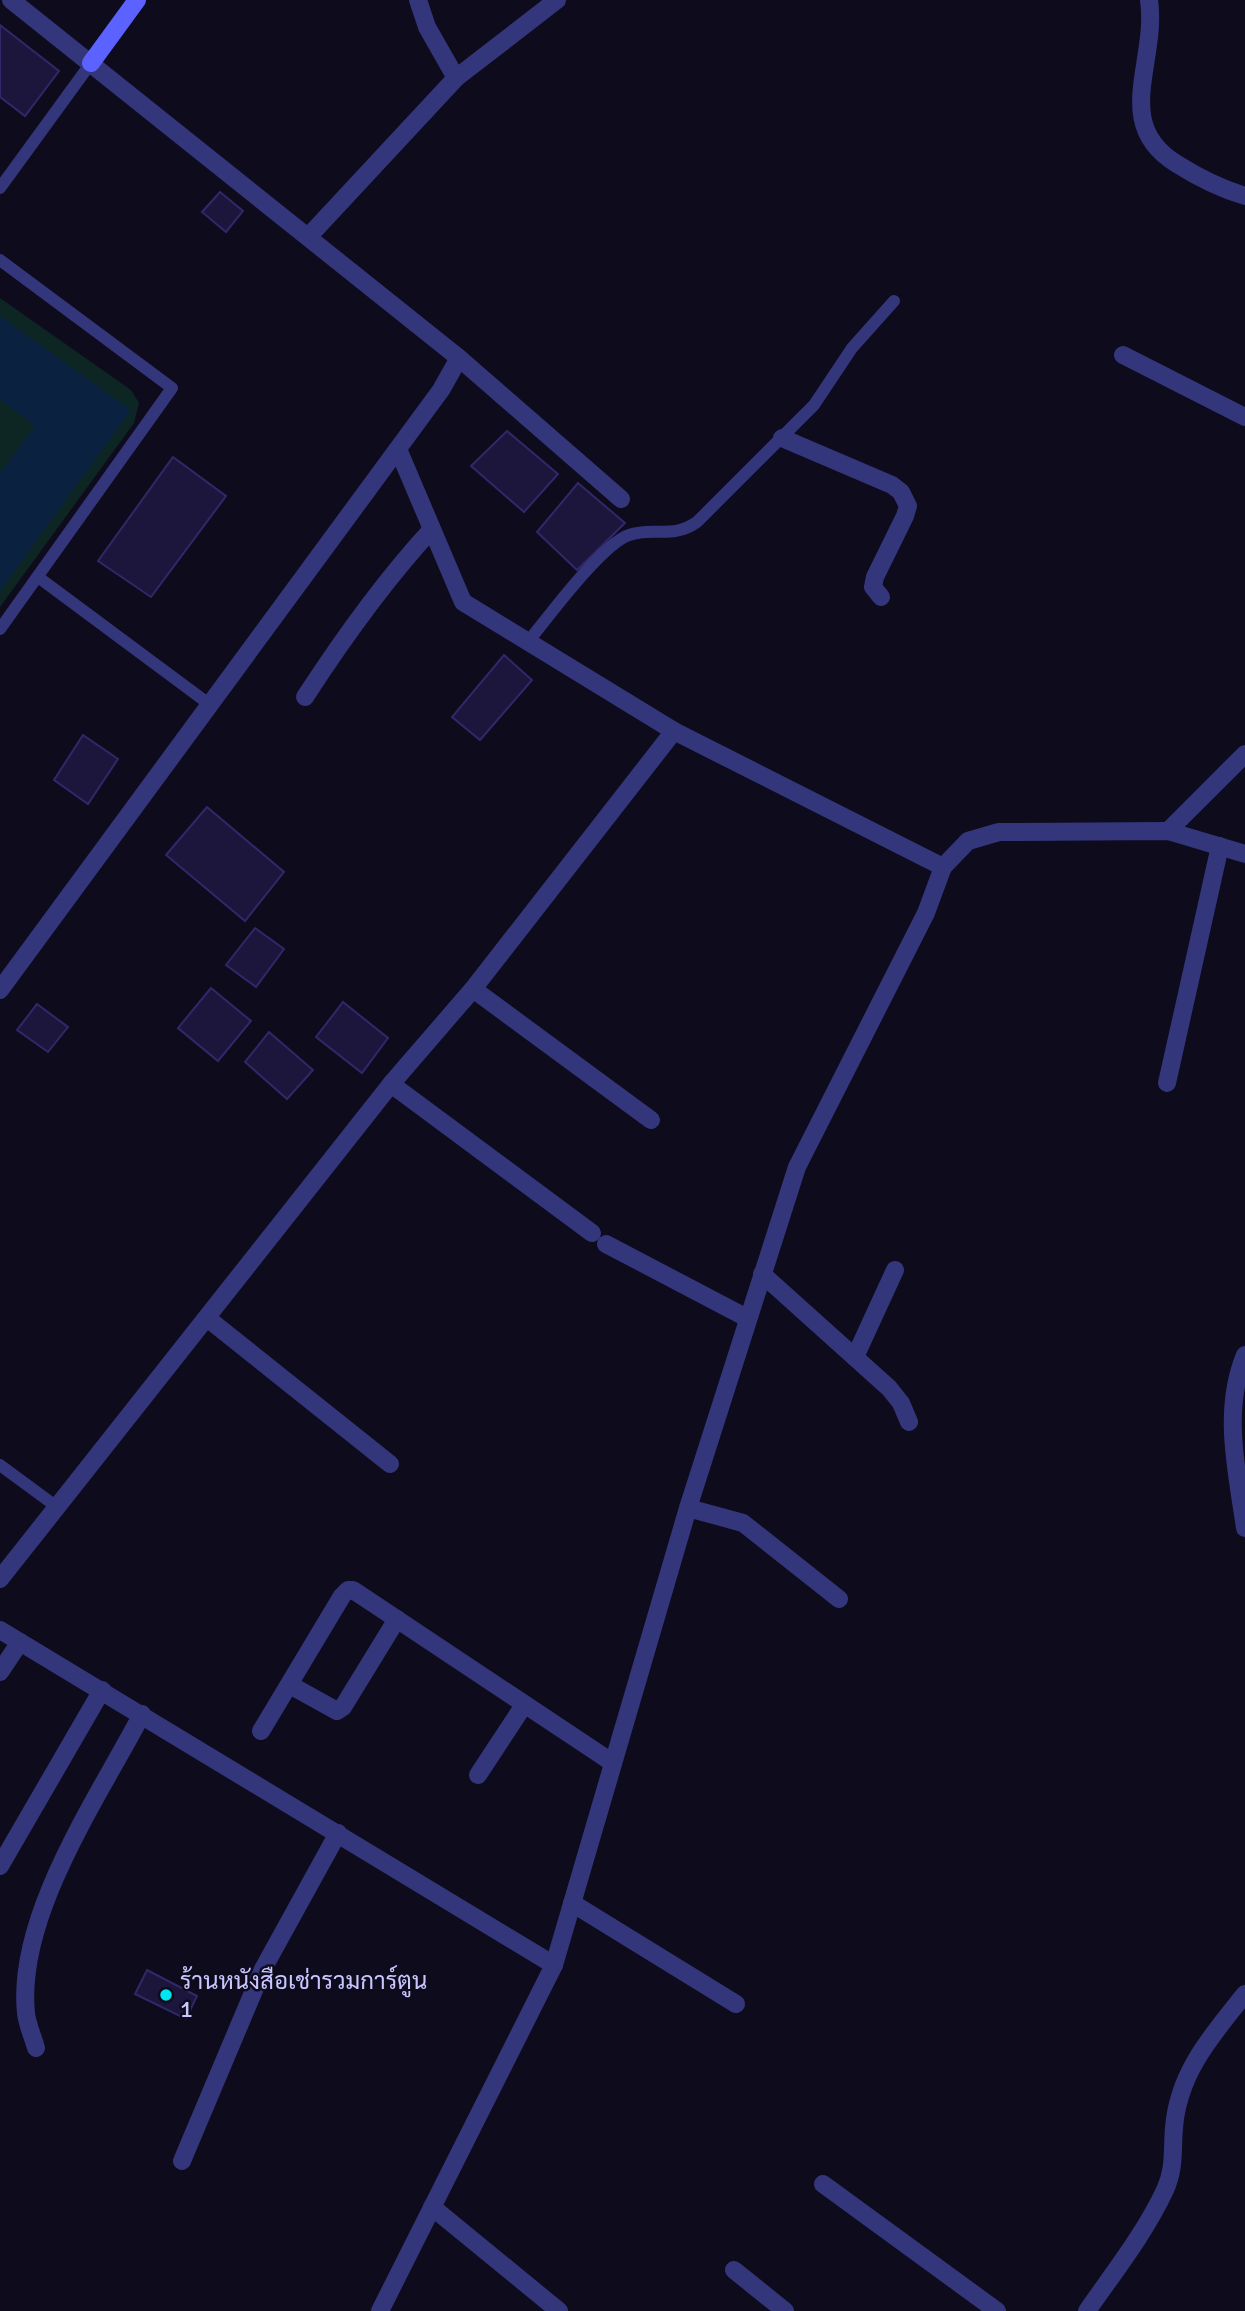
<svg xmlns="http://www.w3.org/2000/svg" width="1245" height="2311" viewBox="0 0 1245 2311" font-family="Signika,Sarabun,sans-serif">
<rect width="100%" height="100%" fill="#0d0b1c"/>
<polygon fill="#0e2623" points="0,298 131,390 139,403 134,423 0,607"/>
<polygon fill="#0a2240" points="0,316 131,410 0,591 0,473 35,426 0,400"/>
<g fill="#1c163d" stroke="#31286a" stroke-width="2">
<polygon points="0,25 59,71 25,116 0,97"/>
<polygon points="220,192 243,211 226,232 202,212"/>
<polygon points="507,431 558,474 524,512 471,466"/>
<polygon points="173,457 226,496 151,597 98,561"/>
<polygon points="578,483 625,523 577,570 537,532"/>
<polygon points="504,655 532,680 480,740 452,717"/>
<polygon points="83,735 118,759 88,804 54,780"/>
<polygon points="207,807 284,872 245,921 166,855"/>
<polygon points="255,928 284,949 256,987 226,965"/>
<polygon points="211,988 251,1021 218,1061 178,1028"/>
<polygon points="343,1002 388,1038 362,1073 316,1037"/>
<polygon points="37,1004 68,1027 48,1052 17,1030"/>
<polygon points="269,1032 313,1070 287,1099 245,1062"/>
<polygon points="147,1970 197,1996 186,2019 135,1994"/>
</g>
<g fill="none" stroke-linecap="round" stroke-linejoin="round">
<g stroke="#34367c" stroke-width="12">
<polyline points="0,188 91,63"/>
<polyline points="0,260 172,388 0,629"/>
<polyline points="38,577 209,704"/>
<path d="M528,642C548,617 602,544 629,535C654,526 671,540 697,522L814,405L852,348L894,301"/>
<polyline points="0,1465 57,1507"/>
</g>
<g stroke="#34367c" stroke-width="18">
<polyline points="418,0 427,27 456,78"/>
<path d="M1149,0C1158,62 1111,124 1177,164C1199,178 1219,188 1245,196"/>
<polyline points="309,236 456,78 557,0"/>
<polyline points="1123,355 1245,417"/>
<polyline points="459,358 621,499"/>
<polyline points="782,438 892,485 901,492 908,506 905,516 875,577 873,587 881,597"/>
<path d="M305,697C344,637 384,581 432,529"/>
<polyline points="1168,831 1245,754"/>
<polyline points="943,867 968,841 999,832 1168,831 1245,854"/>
<polyline points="473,989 651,1120"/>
<polyline points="0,990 441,390 459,358 11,0"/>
<polyline points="1167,1083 1220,846"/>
<polyline points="391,1084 592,1233"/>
<polyline points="606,1244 747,1318"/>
<polyline points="762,1274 889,1388 901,1403 909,1422"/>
<polyline points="207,1318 390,1464"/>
<path d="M1245,1355C1222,1411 1237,1471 1245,1528"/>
<polyline points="855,1357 895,1270"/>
<polyline points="688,1508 743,1523 839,1599"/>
<polyline points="0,1579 391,1084 473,989 674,731"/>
<polyline points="0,1630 554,1965"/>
<polyline points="0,1672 20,1642"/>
<polyline points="290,1685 337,1711 343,1707 397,1619"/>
<polyline points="261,1731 342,1596 348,1590 353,1590 613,1763"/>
<polyline points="478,1775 524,1705"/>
<polyline points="0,1866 102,1690"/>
<polyline points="572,1903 736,2004"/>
<path d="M36,2048C33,2037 27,2024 26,2013C16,1916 98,1798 142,1714"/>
<polyline points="182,2161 263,1969 338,1833"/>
<polyline points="823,2184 997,2311"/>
<polyline points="432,2207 559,2311"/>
<polyline points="734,2270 785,2311"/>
<polyline points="380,2311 554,1965 688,1508 797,1167 926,913 943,867 674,731 463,602 398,449"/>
<path d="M1087,2311C1114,2272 1145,2233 1165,2190C1175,2168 1172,2151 1174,2128C1178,2073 1212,2035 1245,1994"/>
</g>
<polyline stroke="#5c62ff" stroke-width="18" points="91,63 137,0"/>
</g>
<circle fill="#00e6f0" stroke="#0d0b1c" stroke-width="2.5" cx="166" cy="1995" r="7"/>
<g text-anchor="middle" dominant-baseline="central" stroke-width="5" stroke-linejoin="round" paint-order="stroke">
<g font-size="24" fill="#c9c5ff" stroke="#0d0b1c" text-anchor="start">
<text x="180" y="1981">ร้านหนังสือเช่ารวมการ์ตูน<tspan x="180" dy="28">1</tspan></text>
</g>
</g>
</svg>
